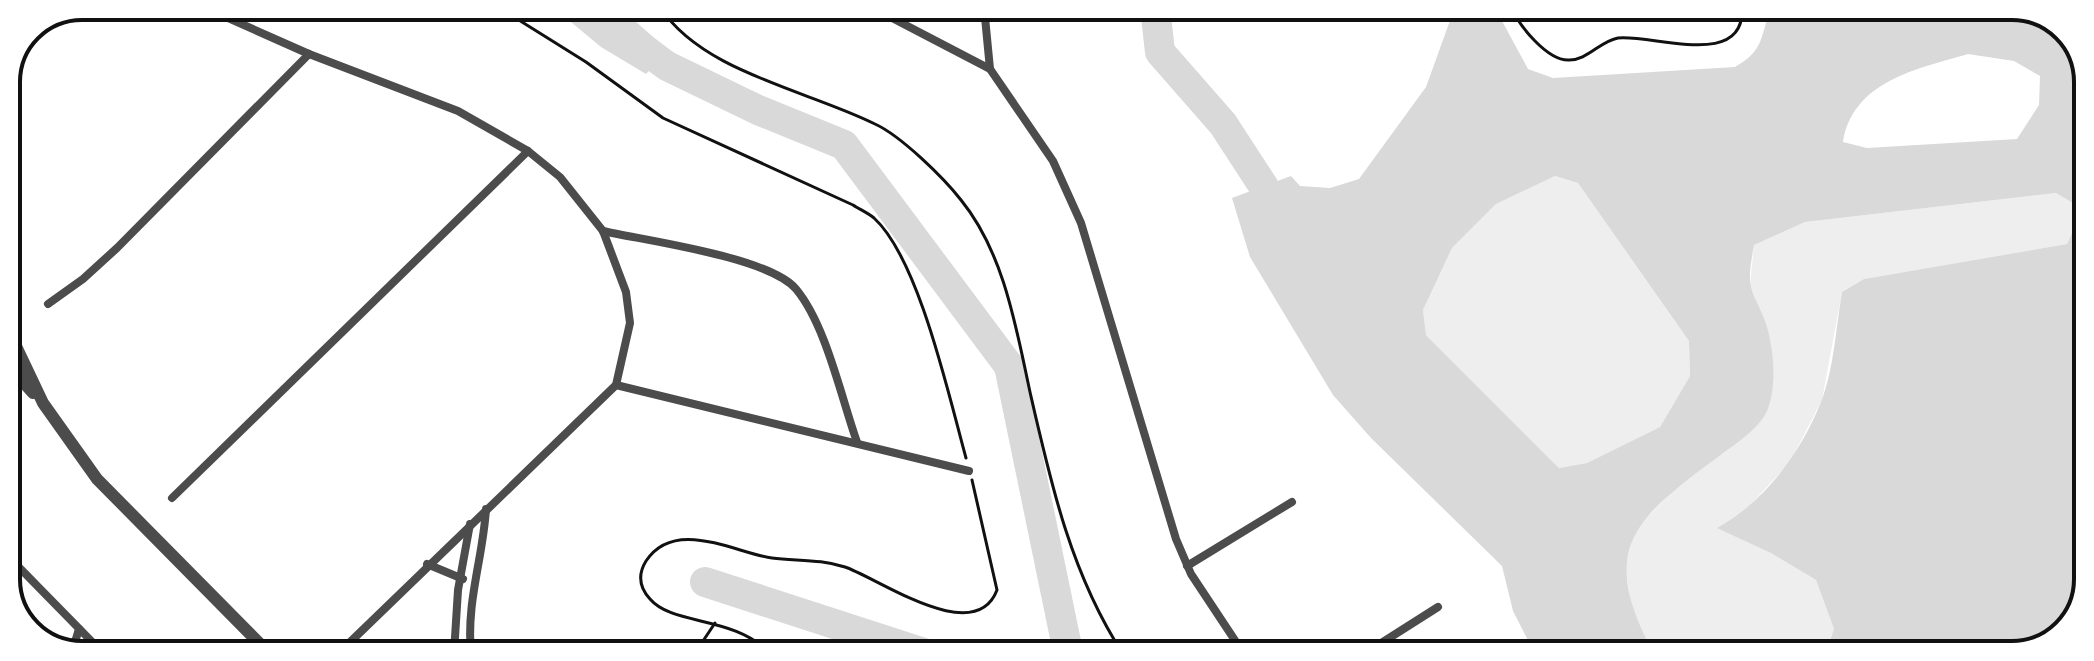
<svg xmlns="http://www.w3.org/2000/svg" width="2094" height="661" viewBox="0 0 2094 661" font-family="'PT Sans Narrow',sans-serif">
<rect width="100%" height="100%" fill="#fff"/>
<g fill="#eee">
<polygon points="1555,176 1578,183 1689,341 1690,376 1660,427 1587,463 1559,468 1426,335 1423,310 1452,248 1496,204"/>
<polygon points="2056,193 2083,209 2067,244 1864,279 1842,292 1822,400 1790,462 1741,515 1771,553 1816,580 1834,629 1825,655 1654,654 1633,615 1625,567 1635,530 1675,488 1737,443 1767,328 1750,285 1754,245 1805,222"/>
</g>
<g fill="#d9d9d9" fill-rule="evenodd">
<polygon points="553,7 619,7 668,50 646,74 601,47"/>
<path d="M1452,8H1495L1528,69L1553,78L1735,67C1765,50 1760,36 1771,8L2032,9L2072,35L2088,77L2085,599L2059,639L2012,655H1825L1834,629L1816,580L1771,553L1717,528C1765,502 1801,452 1821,402C1834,369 1836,327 1842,292L1864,279L2067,244L2083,209L2056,193L1805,222L1754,245C1752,258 1748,275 1751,287C1755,301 1763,313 1767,327C1774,352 1777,387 1767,411C1759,429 1734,445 1718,457C1632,520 1598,550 1654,654H1535L1513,611L1502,566L1371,438L1333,395L1250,257L1232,198L1291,176L1300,186L1330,188L1359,179L1426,87L1452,15ZM1968,54L2014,61L2040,76L2039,105L2017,139L1867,148L1843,142C1853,81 1917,69 1968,54ZM1555,176L1578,183L1689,341L1690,376L1660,427L1587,463L1559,468L1426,335L1423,310L1452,248L1496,204Z"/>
</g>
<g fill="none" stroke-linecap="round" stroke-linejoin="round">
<g stroke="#d9d9d9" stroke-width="30">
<polyline points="587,7 667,66 758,110 844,145 1009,366 1067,647 1059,654"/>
<polyline points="1155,7 1160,52 1223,124 1264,187"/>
<polyline points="705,582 924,653"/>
</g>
<g stroke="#111" stroke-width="3">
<path d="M498,7L586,62L663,118L853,205C859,209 868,213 874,218C919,259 949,397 966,458"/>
<path d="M660,7C702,72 807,90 875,124C901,136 943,177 961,200C1004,253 1016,327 1030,392C1051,484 1071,574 1123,654"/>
<path d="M1512,8C1519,26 1547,60 1568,60C1587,61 1600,41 1618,38C1653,34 1745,70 1742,8"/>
<polyline points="695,653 715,623"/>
<path d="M770,653C733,615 673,626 650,599C639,587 638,574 646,561C675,517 735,553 772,558C797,561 821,559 845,567C878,578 975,648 997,590L972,480"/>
</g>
<g stroke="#4c4c4c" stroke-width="8">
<polyline points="201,6 309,54 458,111 528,151 560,177 603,231 626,292 630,323 616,385 345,647"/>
<polyline points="871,7 990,69"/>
<polyline points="984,7 990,69 1053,161 1081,223 1176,539 1191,574 1244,654"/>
<path d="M603,231C647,241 769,257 796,289C826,325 841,397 857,442"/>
<polyline points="48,304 83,279 117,248 309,54"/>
<polyline points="616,385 969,471"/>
<polyline points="172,498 528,151"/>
<polyline points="6,554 102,652"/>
<polyline points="427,564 463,579"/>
<polyline points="1187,566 1292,502"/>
<polyline points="72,652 79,629"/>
<polyline points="454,653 458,590 470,524"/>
<path d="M471,653C466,602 483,558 486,509"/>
<polyline points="1364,654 1438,607"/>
</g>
<g stroke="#4c4c4c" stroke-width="12">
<polyline points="6,90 16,58"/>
<polyline points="6,325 43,403 97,479 269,653"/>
<polyline points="6,363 33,393"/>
</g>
</g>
<path d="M0 0H2094V661H0ZM82 20H2012A62 62 0 0 1 2074 82V579A62 62 0 0 1 2012 641H82A62 62 0 0 1 20 579V82A62 62 0 0 1 82 20Z" fill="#fff" fill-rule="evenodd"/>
<path fill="none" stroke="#111" stroke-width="4" d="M82 20H2012A62 62 0 0 1 2074 82V579A62 62 0 0 1 2012 641H82A62 62 0 0 1 20 579V82A62 62 0 0 1 82 20Z"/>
</svg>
